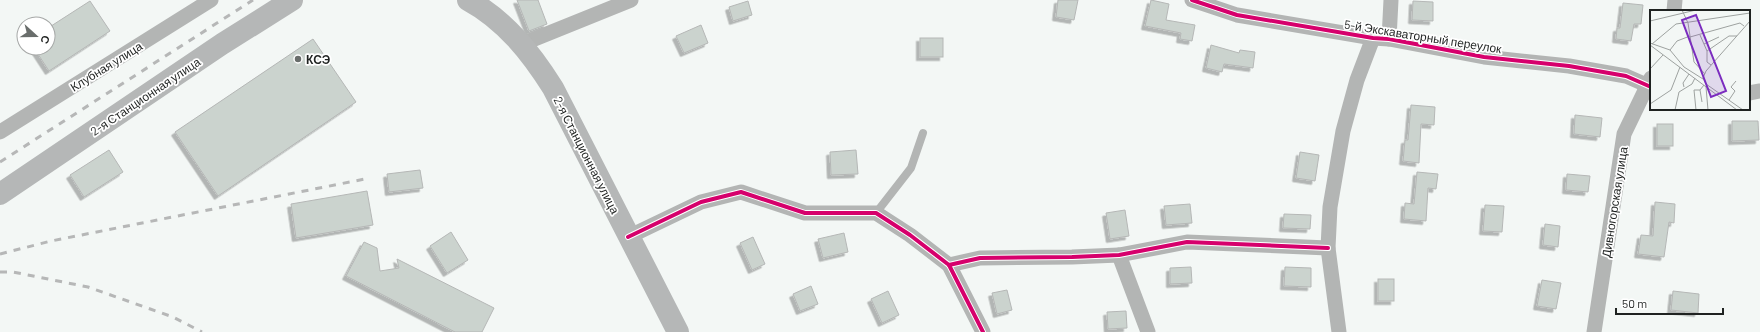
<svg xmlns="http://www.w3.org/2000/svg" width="1760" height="332" viewBox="0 0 1760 332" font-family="Barlow,sans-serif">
<defs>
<filter id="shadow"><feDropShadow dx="-3.5" dy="3.5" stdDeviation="0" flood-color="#0004"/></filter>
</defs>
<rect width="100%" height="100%" fill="#f3f7f5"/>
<g fill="#cbd3ce" stroke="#b5b7b6" filter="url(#shadow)">
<polygon points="517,0 538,0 547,24 529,31"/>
<polygon points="1058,0 1078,0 1074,20 1056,17"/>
<polygon points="1151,0 1169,4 1166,20 1195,25 1192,41 1180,39 1181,33 1145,26"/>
<polygon points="90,1 110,31 49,71 34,48 48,48 48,28"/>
<polygon points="748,1 752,15 733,21 729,7"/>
<polygon points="1413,1 1433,2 1433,21 1412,20"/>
<polygon points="1623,3 1643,5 1641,24 1634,24 1631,41 1616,39 1617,28 1620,28"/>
<polygon points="701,25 708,43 684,53 676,36"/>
<rect x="920" y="38" width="23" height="19"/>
<polygon points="313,39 356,102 218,196 175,132"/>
<polygon points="1211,45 1239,53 1240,50 1255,52 1253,68 1224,64 1222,72 1206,68"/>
<polygon points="1411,105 1435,107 1434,125 1421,124 1419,163 1403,161 1405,140 1408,140"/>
<polygon points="1575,115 1602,118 1600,137 1574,134"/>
<polygon points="1732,121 1758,121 1759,140 1732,141"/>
<rect x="1657" y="124" width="16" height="22"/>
<polygon points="109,150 123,172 84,197 70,175"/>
<polygon points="856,150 858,174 831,175 830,152"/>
<polygon points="1300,152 1319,155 1315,181 1296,178"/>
<polygon points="420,170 423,188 389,192 387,174"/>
<polygon points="1417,172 1438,174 1436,189 1428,188 1426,221 1404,219 1405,203 1414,204"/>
<polygon points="1567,174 1590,176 1588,192 1566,190"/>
<polygon points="367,191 373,225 296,238 291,204"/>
<polygon points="1655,202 1675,204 1674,223 1669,222 1664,257 1638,254 1641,235 1653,236"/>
<polygon points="1190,204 1192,223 1166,225 1164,206"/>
<polygon points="1485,205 1504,206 1502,232 1483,231"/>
<polygon points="1125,210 1129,236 1110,239 1106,213"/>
<polygon points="1284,214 1311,215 1310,229 1283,228"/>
<polygon points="1545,224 1560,226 1558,247 1543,245"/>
<polygon points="451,232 468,260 447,273 430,246"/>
<polygon points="844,233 848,252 823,258 818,239"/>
<polygon points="753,237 765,264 752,270 740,243"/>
<polygon points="364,242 377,248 380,271 399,268 397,259 494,308 482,332 455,332 346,276"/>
<polygon points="1191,267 1192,283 1170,284 1170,268"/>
<polygon points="1285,267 1311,268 1311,287 1284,286"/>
<rect x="1378" y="279" width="16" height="22"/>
<polygon points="1542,280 1561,283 1556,309 1537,306"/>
<polygon points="811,286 818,304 800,311 793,294"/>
<polygon points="1007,290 1012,310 997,314 992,293"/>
<polygon points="888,291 899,315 882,323 871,299"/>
<polygon points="1673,291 1699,294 1698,313 1671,310"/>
<polygon points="1126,311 1127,328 1108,329 1107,312"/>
</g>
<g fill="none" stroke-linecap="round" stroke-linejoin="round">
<polyline stroke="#b3b5b4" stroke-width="8" points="876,213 911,168 923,133"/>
<g stroke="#b3b5b4" stroke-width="15">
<polyline points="1192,0 1237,15 1373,38 1389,39 1484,57 1569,66 1626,76 1651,87"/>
<polyline points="1674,11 1675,0"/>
<polyline points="1389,39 1391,0"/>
<polyline points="522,44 631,0"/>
<polyline points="1749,93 1760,91"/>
<polyline points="0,132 211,0"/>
<polyline points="628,237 701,202 741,192 805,213 876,213 910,235 949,265 983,332"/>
<polyline points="1119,255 1148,332"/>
<polyline points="949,265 980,258 1072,257 1119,255 1187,242 1328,248"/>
<polyline points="1339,332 1328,248 1330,207 1343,131 1357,80 1373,38"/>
<polyline points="1594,332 1624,134 1651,78"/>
</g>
<g stroke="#b5b7b7" stroke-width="22">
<path d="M468,0C505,20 531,53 553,88L678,332"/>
<polyline points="0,194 222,44 292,0"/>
</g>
<g stroke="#b6b7b7" stroke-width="3" stroke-dasharray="7 7" stroke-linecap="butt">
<polyline points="0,162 253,0"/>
<polyline points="0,254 51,241 365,179"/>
<polyline points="0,272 13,272 88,287 173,317 202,332"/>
</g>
<g stroke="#fff" stroke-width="6">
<g id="cycleway">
<polyline points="1192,0 1237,15 1373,38 1389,39 1484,57 1569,66 1626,76 1651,87"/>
<polyline points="628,237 701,202 741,192 805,213 876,213 910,235 949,265 983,332"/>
<polyline points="949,265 980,258 1072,257 1119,255 1187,242 1328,248"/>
</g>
</g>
<use href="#cycleway" stroke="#d6006c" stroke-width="4"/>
</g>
<circle fill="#696d6b" stroke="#fff" stroke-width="1.5" cx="298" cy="59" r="4"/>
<g text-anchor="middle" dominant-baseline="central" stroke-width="3.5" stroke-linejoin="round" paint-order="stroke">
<g font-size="12" fill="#1f2221" stroke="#fff">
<text transform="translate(1423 36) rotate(9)">5-й Экскаваторный переулок</text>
<text transform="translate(106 66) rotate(-32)">Клубная улица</text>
<text transform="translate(145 96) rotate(-34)">2-я Станционная улица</text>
<text transform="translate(587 155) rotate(63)">2-я Станционная улица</text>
<text transform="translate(1614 202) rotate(-81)">Дивногорская улица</text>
</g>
<g font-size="12" font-weight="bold" fill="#1f2221" stroke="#fff" text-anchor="start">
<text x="306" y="59">КСЭ</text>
</g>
</g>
<g transform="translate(1650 10)">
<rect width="100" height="100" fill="#f3f7f5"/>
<path fill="none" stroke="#9ea2a0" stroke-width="1" d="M32,0L38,13L44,52L55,64M0,11L46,0M50,25L57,41M40,27L90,13L94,16M0,33L20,40L34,57L53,69M2,34L26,14L100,3M54,34L69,27M0,35L87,100M20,40L27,31L40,26M61,55L57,52V41L79,26H87M0,59L13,45M34,77L33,73L39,64M56,77L58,100M79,90L85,81L81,77L86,71M52,92L50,80L54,75M0,94L21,80L30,57M8,100H21M25,100L29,82L42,74L45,68M46,100L44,80H50M93,100L56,74L53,68L56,61L100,11"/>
<path fill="#7b2cbf" fill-opacity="0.15" stroke="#7b2cbf" stroke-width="2" d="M46,5L76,81L61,87L32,10Z"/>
<rect width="100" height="100" fill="none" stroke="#1f2221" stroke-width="2"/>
</g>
<g transform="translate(36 36) rotate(111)"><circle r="19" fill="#ffffff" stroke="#a5a7a6"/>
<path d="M0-3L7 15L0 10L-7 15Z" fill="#696d6b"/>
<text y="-6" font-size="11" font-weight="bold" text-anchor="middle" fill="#1f2221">С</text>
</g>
<path d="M1616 308v6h107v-6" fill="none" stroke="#1f2221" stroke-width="2"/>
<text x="1622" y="308" font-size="12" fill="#1f2221" stroke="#ffffff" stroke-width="3" paint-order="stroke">50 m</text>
</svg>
